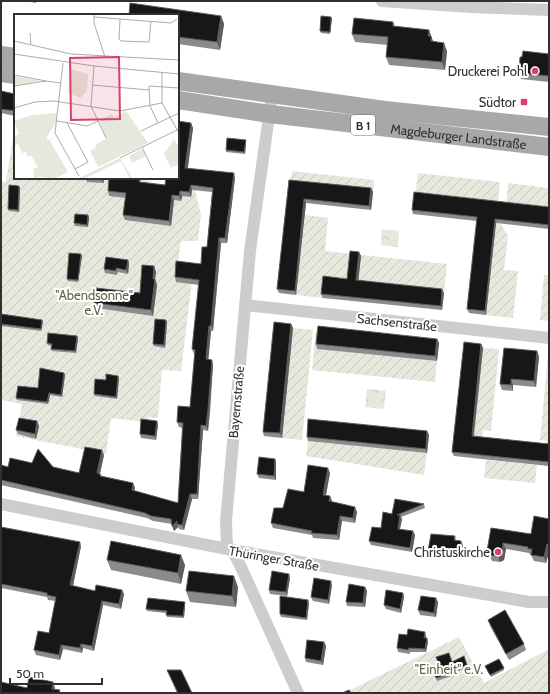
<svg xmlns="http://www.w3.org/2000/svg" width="550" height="694" viewBox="0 0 550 694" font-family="Cabin,sans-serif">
<defs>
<pattern id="park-crowns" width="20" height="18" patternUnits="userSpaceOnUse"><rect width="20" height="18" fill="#e5e9dd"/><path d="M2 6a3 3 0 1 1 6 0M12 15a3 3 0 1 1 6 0" fill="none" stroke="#c5c8be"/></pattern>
<pattern id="garden-furrows" width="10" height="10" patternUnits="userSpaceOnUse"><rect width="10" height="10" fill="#e5e9dd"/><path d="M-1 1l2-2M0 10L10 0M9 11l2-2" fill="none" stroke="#c5c8be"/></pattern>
</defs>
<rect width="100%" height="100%" fill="#fff"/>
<g fill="url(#park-crowns)">
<polygon points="382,229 399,231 398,247 381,245"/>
<polygon points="367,389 386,391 384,409 365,407"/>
</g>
<g fill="url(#garden-furrows)">
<polygon points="15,125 15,178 143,178 144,180 157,184 195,190 201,215 198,241 181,241 178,262 194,264 181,371 162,370 158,418 148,417 147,422 111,418 106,454 16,436 22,404 1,400 1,181 6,182"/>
<polygon points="292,171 374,180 373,192 290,184"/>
<polygon points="418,173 500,182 498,205 415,196"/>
<polygon points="508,183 549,188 549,211 505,221"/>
<polygon points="305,215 328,218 325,251 447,264 444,293 325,281 323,298 296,295"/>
<polygon points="496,223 501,224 508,236 504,270 518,271 513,318 486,315"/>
<polygon points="544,275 549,275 549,321 540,320"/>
<polygon points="293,328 313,330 302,440 282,438"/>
<polygon points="316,330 319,331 318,349 437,361 435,382 312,370"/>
<polygon points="483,348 499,349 491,431 483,430 480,459 471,458"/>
<polygon points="548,355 549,355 549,466 544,466 547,441 540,440"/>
<polygon points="308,441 427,453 424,475 306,456"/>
<polygon points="486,460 537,465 535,483 484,478"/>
<polygon points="459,637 484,683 549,649 549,693 344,693"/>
</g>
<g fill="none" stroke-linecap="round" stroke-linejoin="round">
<g stroke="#cdcdcd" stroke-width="12">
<polyline points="382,1 470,7 549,10"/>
<polyline points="272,95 250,251 226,521 227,546 232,550 240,565 298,693"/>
<polyline points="245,305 549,338"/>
<polyline points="1,504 232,550 529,602 549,602"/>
</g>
<g stroke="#a8a8a8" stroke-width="18">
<polyline points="1,55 15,57"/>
<polyline points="1,73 15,75"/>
<polyline points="178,81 385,110 549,127"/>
<path id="s1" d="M178,100L270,114L549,147"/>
</g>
</g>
<g fill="#8b8b8b">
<polygon points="24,1 36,1 36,3"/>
<polygon points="178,15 221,16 224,24 220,50 178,44"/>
<polygon points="331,17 332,19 330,34 321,33 320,31"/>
<polygon points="393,22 395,27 429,30 433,42 447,51 445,70 389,65 386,57 388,45 355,42 352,34"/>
<polygon points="549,54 549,82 521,79 519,73 522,57"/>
<polygon points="1,91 15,94 15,116 1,113"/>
<polygon points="191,123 193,128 188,168 235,178 227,243 221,243 213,331 211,331 208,359 213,365 210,414 208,431 203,430 198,499 192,499 184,530 179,529 178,527 174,531 172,524 153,521 147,518 1,485 1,465 8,467 32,463 53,467 79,473 104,455 100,473 102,476 133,483 135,488 134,491 178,503 182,428 179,427 177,422 190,407 195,354 194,354 192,349 199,285 176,282 175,277 201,264 207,247 212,192 192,190 191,197 182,196 181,201 174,200 171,226 125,220 123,215 126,198 109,196 108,191 140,178 141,182 165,185"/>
<polygon points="246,142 245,154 226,152 226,150"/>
<polygon points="86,178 104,178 104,183 87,182"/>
<polygon points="289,180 371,188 373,192 371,210 306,203 296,295 279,293 277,289"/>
<polygon points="20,188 19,212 9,211 8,209"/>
<polygon points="549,207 549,229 496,223 486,315 469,313 467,309 477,221 413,214 412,210"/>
<polygon points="88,215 89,217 88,227 75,226 74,223"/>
<polygon points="359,252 361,256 358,280 444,293 442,310 323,298 321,294 347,279"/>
<polygon points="82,256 78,282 68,281 67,279"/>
<polygon points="128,260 129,264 128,274 118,272 117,275 105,273 104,269"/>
<polygon points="154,266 156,272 155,279 157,285 153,316 96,308 94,303 140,293"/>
<polygon points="1,314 42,320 43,322 41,331 1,326"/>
<polygon points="167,322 165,348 154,346 153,344"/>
<polygon points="291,324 293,328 282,438 264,436 263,432"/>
<polygon points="78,338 76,353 52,351 51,349 51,346 48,345 47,343"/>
<polygon points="437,339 439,343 437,361 317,349 316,344"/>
<polygon points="481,344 483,348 474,436 549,444 549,466 454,456 452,452"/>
<polygon points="537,351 539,357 536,387 513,385 513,391 502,390 500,384"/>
<polygon points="64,373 65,375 62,397 50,395 48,404 17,400 16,398 38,388"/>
<polygon points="118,376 119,378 117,399 95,396 94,394 106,380"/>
<polygon points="157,421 158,425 156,440 141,438 140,434"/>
<polygon points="39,426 36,439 18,434 16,430"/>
<polygon points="427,431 429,435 427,453 308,441 307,437"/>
<polygon points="275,459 276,463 276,480 259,478 257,474"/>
<polygon points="330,473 326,495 330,496 332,502 357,512 355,523 342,521 339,540 313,538 312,535 273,528 271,523 283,508 304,492"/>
<polygon points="424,504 425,508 401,517 402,519 400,529 415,535 412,552 371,545 369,541 392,514"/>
<polygon points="549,519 549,552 546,563 534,561 531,555 530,555 529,553 506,549 504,560 500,562 492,561 487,551 491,528 531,534"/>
<polygon points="1,527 81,546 73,586 95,591 122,590 124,594 121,609 103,605 94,651 83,648 82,653 63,649 60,660 36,655 34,650 49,633 55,601 48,600 47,597 1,588"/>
<polygon points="455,536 456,541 461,541 463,546 461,555 450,553 449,558 430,555 428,551"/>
<polygon points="107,560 185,565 181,584 111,570"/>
<polygon points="290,578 287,596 270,594 269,590"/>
<polygon points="332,585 329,604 313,601 311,597"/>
<polygon points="238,587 236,607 190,602 186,591"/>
<polygon points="365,587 367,591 365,607 347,606 346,602"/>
<polygon points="403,593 404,597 401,613 386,609 384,605"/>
<polygon points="438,602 436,617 420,615 418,610"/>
<polygon points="309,603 307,620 281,617 280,614"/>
<polygon points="185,604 184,618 167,617 166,613 147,611 146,609"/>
<polygon points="488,620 524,644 526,650 509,660 490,626"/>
<polygon points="407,635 426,636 426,638 427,638 428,642 426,652 410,652 410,654 398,652 397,648"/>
<polygon points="324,642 326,646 323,665 306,662 305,658"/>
<polygon points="464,656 468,667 456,672 457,674 437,681 433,670"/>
<polygon points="485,666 504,668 504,670 491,677"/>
<polygon points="167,670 192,693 177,693 171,679"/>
</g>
<g fill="#5d5d5d">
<polygon points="221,16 224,24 220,50 217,42"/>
<polygon points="331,17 332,19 330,34 330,32"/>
<polygon points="429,30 434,44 434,49 428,36"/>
<polygon points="444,43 447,51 445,70 442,62"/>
<polygon points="191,123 193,128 187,173 185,168"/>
<polygon points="246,140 246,142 245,154 244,152"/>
<polygon points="234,173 235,178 227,243 225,238"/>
<polygon points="103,178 104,178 104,183 103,180"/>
<polygon points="191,185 192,190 191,197 189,192"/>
<polygon points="19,186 20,188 19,212 18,210"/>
<polygon points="371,188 373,192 371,210 369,206"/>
<polygon points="180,191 182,196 181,201 179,196"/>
<polygon points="172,195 174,200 171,226 169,221"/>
<polygon points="304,199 306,203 296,295 295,291"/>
<polygon points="88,215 89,217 88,227 87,225"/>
<polygon points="495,219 496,223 486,315 485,311"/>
<polygon points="219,238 221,243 213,331 211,326"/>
<polygon points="359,252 361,256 358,284 356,280"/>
<polygon points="81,254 82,256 78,282 78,280"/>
<polygon points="128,260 129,264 128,274 126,270"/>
<polygon points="154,266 156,272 155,279 157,285 153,316 151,310 153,279"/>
<polygon points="442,289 444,293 442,310 441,306"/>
<polygon points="42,320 43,322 41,331 41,329"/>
<polygon points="166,320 167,322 165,348 164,345"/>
<polygon points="291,324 293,328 282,438 280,433"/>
<polygon points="209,326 211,331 208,364 206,359"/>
<polygon points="77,336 78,338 76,353 75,351"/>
<polygon points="437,339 439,343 437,361 435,356"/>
<polygon points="481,344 483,348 473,440 472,436"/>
<polygon points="537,351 539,357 536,387 534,381"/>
<polygon points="212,360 213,365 208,431 206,426"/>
<polygon points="64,373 65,375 62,397 61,395"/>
<polygon points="118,376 119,378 117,399 116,397"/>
<polygon points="511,379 513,385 513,391 511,385"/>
<polygon points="49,393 50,395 48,404 47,402"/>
<polygon points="37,421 39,426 36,439 35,434"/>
<polygon points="157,421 158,425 156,440 155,436"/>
<polygon points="201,425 203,430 198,499 197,494"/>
<polygon points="427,431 429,435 427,453 426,449"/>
<polygon points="102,450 104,455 99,478 97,473"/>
<polygon points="275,459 276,463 276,480 274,476"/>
<polygon points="328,468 330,473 325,500 323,495"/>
<polygon points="133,483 135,488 133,495 132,490"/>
<polygon points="190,494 192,499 184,530 182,525"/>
<polygon points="330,496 332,501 331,507 329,501"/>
<polygon points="355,507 357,512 355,523 353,518"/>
<polygon points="400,515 402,519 399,533 398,529"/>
<polygon points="340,516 342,521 339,540 337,535"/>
<polygon points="177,521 178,527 174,531 172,526"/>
<polygon points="413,531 415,535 412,552 410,548"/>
<polygon points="461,541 463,546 461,555 460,550"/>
<polygon points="80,542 81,546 72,590 70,585"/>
<polygon points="503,543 506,549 504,560 500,562 498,556"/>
<polygon points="547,544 549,549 549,552 546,563 544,557"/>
<polygon points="448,549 450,553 449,558 447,554"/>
<polygon points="181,555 185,565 181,584 178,573"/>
<polygon points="289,574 290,578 287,596 286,592"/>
<polygon points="234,576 238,587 236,607 232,596"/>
<polygon points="331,581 332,585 329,604 328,600"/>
<polygon points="365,587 367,591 365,607 363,603"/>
<polygon points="122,590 124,594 121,609 119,604"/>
<polygon points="403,593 404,597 401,613 400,609"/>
<polygon points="436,598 438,602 436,617 434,613"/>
<polygon points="308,600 309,603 307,620 306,618"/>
<polygon points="102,601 103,605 94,651 92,646"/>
<polygon points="185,602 185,604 184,618 183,616"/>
<polygon points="425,632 426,636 425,642 424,638"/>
<polygon points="427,638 428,642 426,652 425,649"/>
<polygon points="324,642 326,646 323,665 321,661"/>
<polygon points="81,644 83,648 82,653 80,648"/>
<polygon points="61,645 63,649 60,660 59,655"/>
<polygon points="53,682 55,688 54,693 52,689"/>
</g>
<g fill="#171717" stroke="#5d5d5d">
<polygon points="130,3 221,16 217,42 178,37 178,15 129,15"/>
<polygon points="321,16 331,17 330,32 320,31"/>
<polygon points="354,18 393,22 393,26 429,30 428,36 431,36 431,41 444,43 442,62 386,57 388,37 352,34"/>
<polygon points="523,51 549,54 549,76 519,73 520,57 522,57"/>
<polygon points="1,91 15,94 15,111 1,109"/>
<polygon points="178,121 191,123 185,168 234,173 225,238 219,238 211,326 209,326 206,359 212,360 208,409 206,426 201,425 197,494 190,494 182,525 177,524 177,521 172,526 171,519 151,516 145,513 1,480 1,465 8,467 10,458 32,463 38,449 53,467 79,473 85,447 102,450 97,473 100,474 100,476 133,483 132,490 178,503 183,423 177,422 178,406 190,407 195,350 192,349 199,280 175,277 176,261 201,264 202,247 207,247 213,188 191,185 189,192 180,191 179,196 172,195 169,221 123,215 126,193 108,191 109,178 140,178 139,182 165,185 166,178 178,178"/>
<polygon points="227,138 246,140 244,152 226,150"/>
<polygon points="86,178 103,178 103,180"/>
<polygon points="289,180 371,188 369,206 304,199 295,291 277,289"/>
<polygon points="9,185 19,186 18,210 8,209"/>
<polygon points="414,192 549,207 549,225 495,219 485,311 467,309 477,217 412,210"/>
<polygon points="75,214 88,215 87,225 74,223"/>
<polygon points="350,251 359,252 356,280 442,289 441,306 321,294 323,276 347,279"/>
<polygon points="69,253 81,254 78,280 67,279"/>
<polygon points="106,257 128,260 126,270 116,268 116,271 104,269"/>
<polygon points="142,265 154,266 153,279 155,279 151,310 94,303 96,288 140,293"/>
<polygon points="1,314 42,320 41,329 1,324"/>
<polygon points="155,319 166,320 164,345 153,344"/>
<polygon points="274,322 291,324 280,433 263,432"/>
<polygon points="318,326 437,339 435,356 316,344"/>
<polygon points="48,333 77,336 75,351 51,349 52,344 47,343"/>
<polygon points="464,342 481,344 472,436 549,444 549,462 452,452"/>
<polygon points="504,348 537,351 534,381 511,379 511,385 500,384"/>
<polygon points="40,368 64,373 61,395 49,393 47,402 16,398 18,386 38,388"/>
<polygon points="106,374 118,376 116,397 94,394 95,379 106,380"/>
<polygon points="19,418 37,421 35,434 16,430"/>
<polygon points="141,419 157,421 155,436 140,434"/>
<polygon points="308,419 427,431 426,449 307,437"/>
<polygon points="259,457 275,459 274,476 257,474"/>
<polygon points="308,465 328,468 323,495 330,496 329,501 355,507 353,518 340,516 337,535 311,533 312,531 271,523 274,508 283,508 288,489 304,492"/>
<polygon points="395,499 424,504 397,515 400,515 398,529 413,531 410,548 369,541 372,527 381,528 383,512 392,514"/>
<polygon points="534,516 549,519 549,544 547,544 544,557 531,555 532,549 528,549 528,547 503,543 502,553 498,556 490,555 487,551 491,528 531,534"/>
<polygon points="1,527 80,542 70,585 95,591 96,585 122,590 119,604 102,601 92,646 81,644 80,648 61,645 59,655 34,650 38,631 49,633 56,597 47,595 47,593 1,584"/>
<polygon points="431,534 455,536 454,540 461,541 460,550 448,549 447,554 428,551"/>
<polygon points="111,541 181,555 178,573 107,560"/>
<polygon points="189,571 234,576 232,596 186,591"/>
<polygon points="272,571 289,574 286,592 269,590"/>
<polygon points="314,578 331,581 328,600 311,597"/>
<polygon points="349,584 365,587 363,603 346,602"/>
<polygon points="386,590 403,593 400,609 384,605"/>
<polygon points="280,596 308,600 306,618 280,614"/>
<polygon points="421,596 436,598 434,613 418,610"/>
<polygon points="148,598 185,602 183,616 166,615 167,611 146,609"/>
<polygon points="505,610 524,644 506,654 488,620"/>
<polygon points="408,629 425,632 424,638 427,638 425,649 409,648 408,650 397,648 399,634 407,635"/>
<polygon points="307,640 324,642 321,661 305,658"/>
<polygon points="449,653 452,662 464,656 467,665 455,670 456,672 436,678 433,670 440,667 436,657"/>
<polygon points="499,659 504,668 490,675 485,666"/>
<polygon points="167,670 181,670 192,693 178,693"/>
<polygon points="29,677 53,682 52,689 60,690 59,693 1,693 1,682 27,688"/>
<polygon points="349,690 351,693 342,693"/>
</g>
<g fill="#d84268" stroke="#fff" stroke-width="1.5">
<circle cx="535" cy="71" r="4"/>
<rect x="520" y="98" width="8" height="8" rx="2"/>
<circle cx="498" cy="552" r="4"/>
</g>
<g text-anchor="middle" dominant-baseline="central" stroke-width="4" stroke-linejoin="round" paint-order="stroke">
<rect fill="#fff" stroke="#6e6e6e" stroke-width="1" x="351" y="115" width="24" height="20" rx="3"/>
<g font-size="12" font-weight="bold" fill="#303030">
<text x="363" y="125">B 1</text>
</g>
<g font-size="13" fill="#303030" stroke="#fff" text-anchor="end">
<text x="527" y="71">Druckerei Pohl</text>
<text x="516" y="102">Südtor</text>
<text x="490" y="552">Christuskirche</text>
</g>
<g font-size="13" fill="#303030" stroke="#fff">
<text stroke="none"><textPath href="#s1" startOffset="283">Magdeburger Landstraße</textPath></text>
<text transform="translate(397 322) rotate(6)">Sachsenstraße</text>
<text transform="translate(236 402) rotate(-85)">Bayernstraße</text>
<text transform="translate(274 558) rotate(10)">Thüringer Straße</text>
</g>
<g font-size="13" fill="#5b6941" stroke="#fff">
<text x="94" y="295">"Abendsonne"<tspan x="94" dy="15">e.V.</tspan></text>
<text x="449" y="669">"Einheit" e.V.</text>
</g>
</g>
<g transform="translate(14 14)">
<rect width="165" height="165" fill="#fff"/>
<path d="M0,62L27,67L0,72ZM106,144L119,165H116L107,147L70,165H63ZM34,156L40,165L24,163Z" fill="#e5e9dd"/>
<path d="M160,125L165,134V150L157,154L150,140ZM23,139L34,156L24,163L26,165H20L19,155L24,153L17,141Z" fill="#e5e9dd"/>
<path d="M128,135L132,142L118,149L115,142Z" fill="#e5e9dd"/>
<path d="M57,55L74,60L73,77L66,84L54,79ZM112,97L134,129L84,153L76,137L82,134L81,131L92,125L85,107L98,100L100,104ZM43,99L42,108L32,124L35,126L42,123L36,127L54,158L40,165L23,139L14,143L12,138L8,139L4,130L0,131V122L5,120L0,107L18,101Z" fill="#e5e9dd"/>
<path fill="none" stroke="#acacac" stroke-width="1" d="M80,0V9L91,43M80,3L157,9L163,5M106,5L105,25L107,27L135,28L137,7M16,19L17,31M0,27L57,40L165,46M0,40L80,52L165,60M49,49L41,119L65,162M80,52L77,92L92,124M148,58V89L165,119M0,61L32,67L0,72M32,67L47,69M78,71L135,76M0,94L21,88L40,87L106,97L148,89M43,107L73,112L84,107M53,109L74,148L61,155M144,109L136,92L135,72L165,74M127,117L165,99M128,133L139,156M106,144L165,115"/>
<path fill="#d84268" fill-opacity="0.15" stroke="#d84268" stroke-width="2" d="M105,43L106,105L57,106L56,44Z"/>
<rect width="165" height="165" fill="none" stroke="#303030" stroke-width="2"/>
</g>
<rect width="550" height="694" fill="none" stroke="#303030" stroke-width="4"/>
<path d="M10 678v6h92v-6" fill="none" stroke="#303030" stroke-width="2"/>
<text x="16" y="678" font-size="12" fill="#303030" stroke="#ffffff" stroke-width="3" paint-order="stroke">50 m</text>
</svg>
